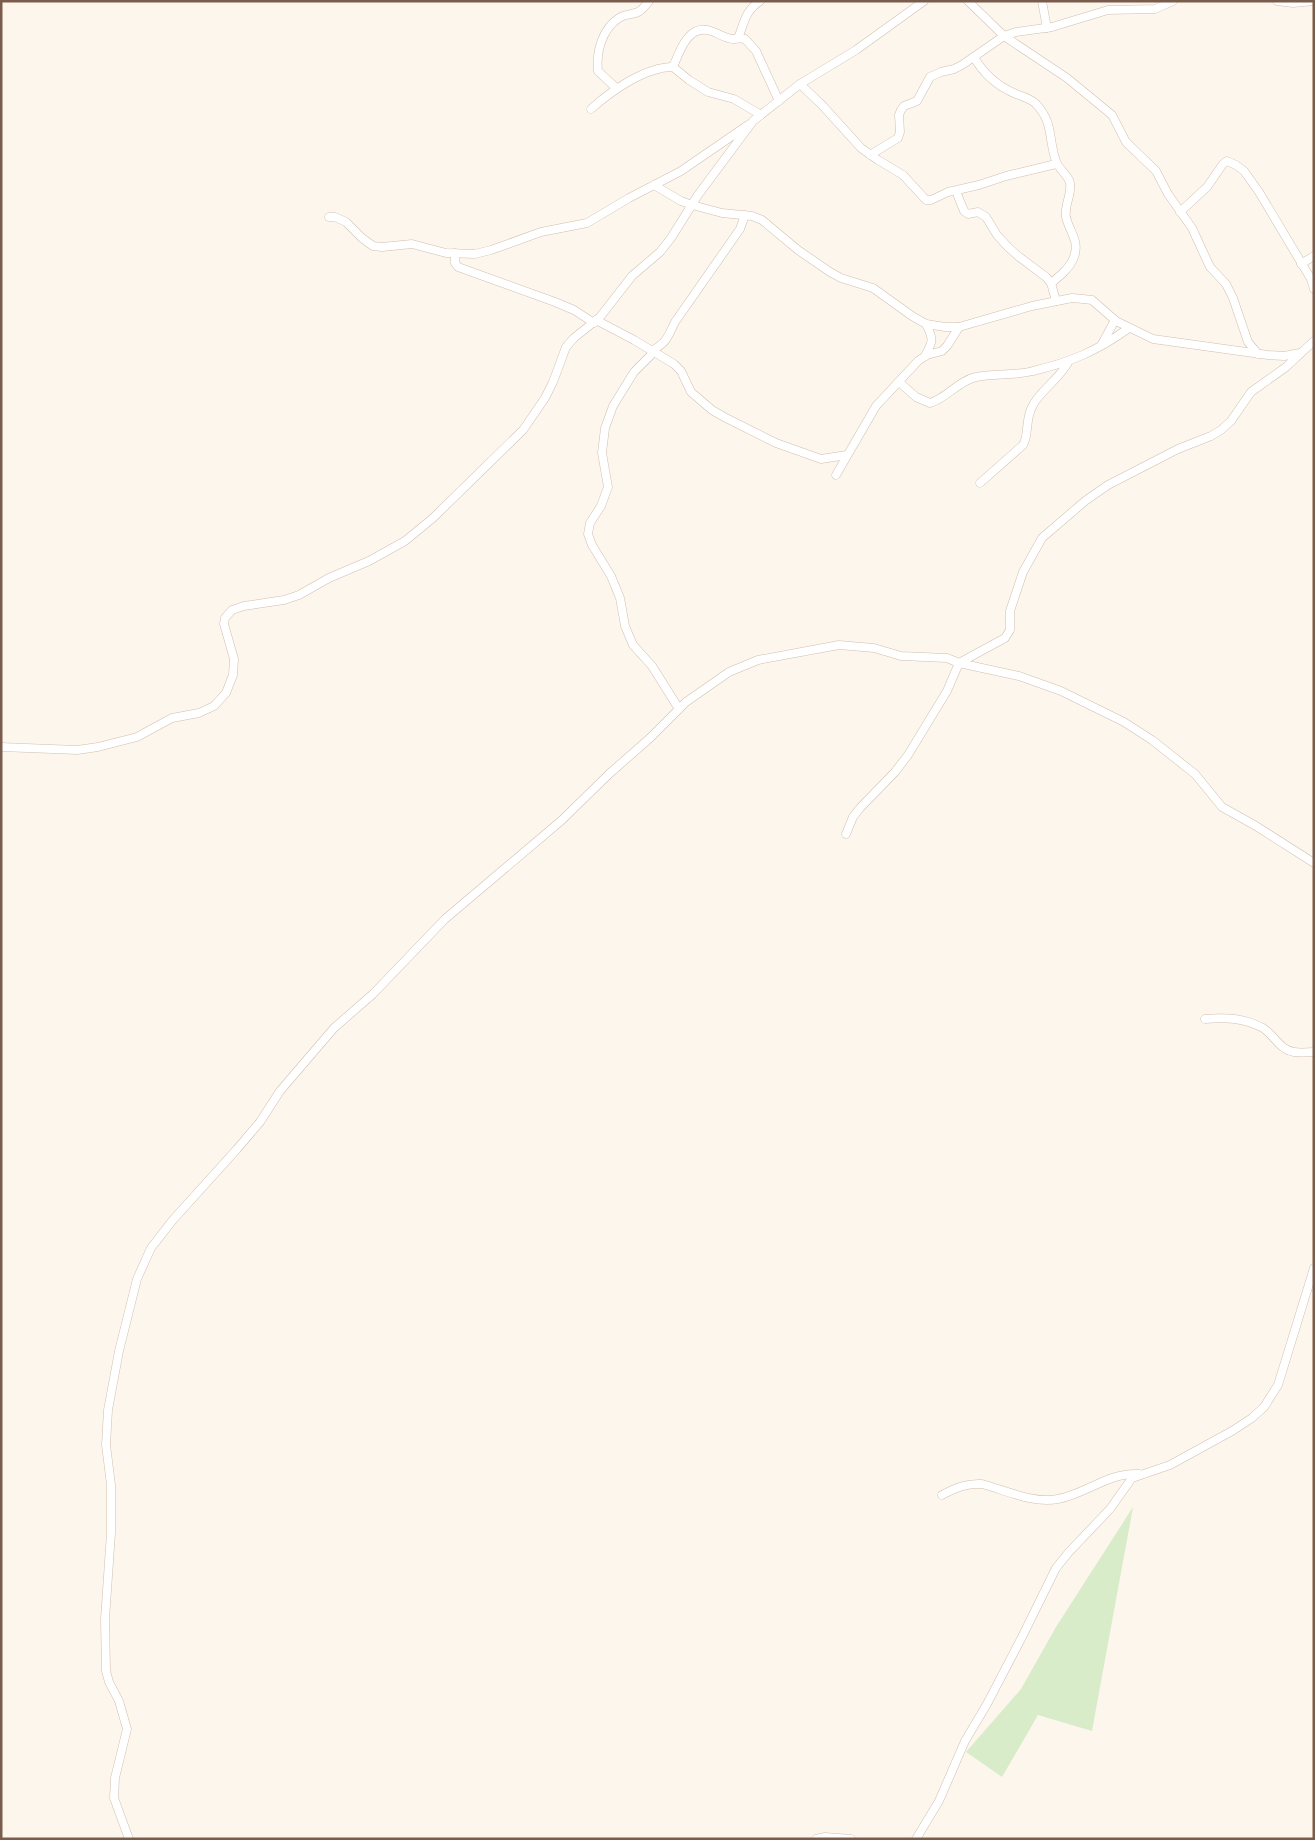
<svg xmlns="http://www.w3.org/2000/svg" width="1315" height="1840" viewBox="0 0 1315 1840" font-family="Signika,sans-serif">
<rect width="100%" height="100%" fill="#fdf6ec"/>
<polygon fill="#d8ecc9" points="1133,1507 1092,1731 1038,1715 1002,1777 966,1752 1021,1689 1056,1627"/>
<g fill="none" stroke-linecap="round" stroke-linejoin="round">
<g stroke="#d1beb0" stroke-width="9">
<g id="minor">
<polyline points="968,1 1004,36 1067,78 1112,115 1126,142 1156,171 1168,194 1192,228 1210,267 1226,284 1233,298 1248,342 1258,354"/>
<polyline points="1042,1 1047,28"/>
<polyline points="1277,1 1293,3 1314,1"/>
<path d="M738,38C745,22 744,12 760,1"/>
<path d="M974,57C984,75 997,86 1016,94C1024,97 1030,98 1036,104C1054,123 1048,139 1056,161C1058,169 1068,174 1070,183C1072,195 1064,205 1066,217C1069,231 1080,241 1074,257C1070,268 1060,276 1051,283"/>
<path d="M673,67C680,50 689,23 711,31C718,33 726,39 733,39C737,39 740,38 745,39L756,51L779,101"/>
<polyline points="800,84 822,105 861,148 878,160 903,175 926,200 931,200 948,192 979,185 1006,176 1056,164"/>
<path d="M616,88L598,71C596,52 602,29 619,18C625,14 631,15 638,12C642,10 646,5 649,1"/>
<path d="M591,109C611,91 645,67 673,67L689,80L708,92L734,99L761,115"/>
<polyline points="870,155 898,138 900,132 899,115 901,110 904,106 917,101 930,77 941,72 954,69 962,65 1004,36 1016,32 1052,27 1108,10 1155,9 1173,1"/>
<polyline points="654,185 681,201 692,205 722,213 752,216 762,220 798,250 830,272 841,278 873,288 912,316 926,324 945,327 959,327 1032,306 1072,298 1083,299 1092,300 1116,321 1153,339 1268,355 1284,356 1300,353"/>
<polyline points="956,191 964,211 968,214 978,212 986,217 997,235 1008,247 1018,256 1046,277 1051,283 1056,301"/>
<polyline points="1180,212 1207,187 1223,164 1227,161 1236,165 1244,171 1259,192 1311,279 1314,289"/>
<polyline points="329,217 335,217 346,222 362,238 373,246 382,247 412,244 446,253 475,254 491,250 541,232 587,223 629,198 681,171 748,125"/>
<polyline points="455,253 455,263 458,267 555,302 574,310 594,323"/>
<polyline points="1301,264 1314,256"/>
<polyline points="596,320 634,340 674,364 681,371 691,392 712,410 726,418 776,443 821,459 847,455"/>
<polyline points="1102,344 1115,320"/>
<path d="M652,351C668,341 667,338 675,322L740,229L745,215"/>
<polyline points="654,352 634,372 613,406 605,428 602,453 608,487 601,506 590,523 588,534 592,545 611,576 620,598 625,626 633,645 652,666 679,709"/>
<path d="M925,356C933,341 934,340 926,324"/>
<path d="M899,382L916,397L930,403C947,398 958,381 976,377C994,373 1014,376 1033,371C1071,362 1097,351 1129,328"/>
<polyline points="836,475 876,406 918,361 927,355 942,351 947,346 959,327"/>
<path d="M980,483L1023,445C1029,436 1025,420 1032,407C1039,391 1059,380 1069,361"/>
<polyline points="1,747 77,750 98,747 137,737 172,718 199,713 214,706 226,693 233,675 234,659 224,624 225,618 232,610 244,606 284,600 299,595 329,578 369,561 405,541 433,518 523,430 545,398 553,382 566,347 574,338 600,317 632,276 660,252 671,238 698,195 753,121 800,84 856,50 924,1"/>
<polyline points="846,834 853,817 860,808 895,772 908,755 947,691 959,663 1005,638 1010,630 1010,611 1023,572 1042,538 1085,501 1108,485 1178,449 1211,436 1221,430 1231,421 1251,392 1286,367 1314,341"/>
<path d="M1205,1019C1226,1017 1244,1018 1263,1028C1274,1035 1280,1050 1294,1052C1300,1053 1308,1052 1314,1052"/>
<path d="M942,1495C955,1488 967,1483 982,1484C1005,1490 1033,1504 1058,1499C1086,1494 1109,1472 1139,1474"/>
<polyline points="129,1839 114,1798 115,1778 127,1729 119,1701 109,1682 106,1671 105,1619 111,1533 111,1485 106,1445 108,1410 119,1351 137,1279 151,1248 172,1221 237,1149 260,1122 280,1091 334,1028 373,994 445,919 562,820 609,774 650,738 686,702 729,672 758,660 839,645 874,648 901,656 947,658 959,663 1019,676 1061,691 1124,722 1152,740 1195,774 1222,807 1256,826 1314,863"/>
<polyline points="816,1839 825,1837 851,1839"/>
<polyline points="916,1839 939,1801 965,1741 987,1704 1022,1637 1056,1568 1069,1552 1110,1509 1132,1478 1170,1465 1232,1431 1252,1418 1264,1407 1278,1385 1314,1268"/>
</g>
</g>
<use href="#minor" stroke="#fff" stroke-width="8"/>
</g>
<rect width="1315" height="1840" fill="none" stroke="#7a5c4d" stroke-width="5"/>
</svg>
